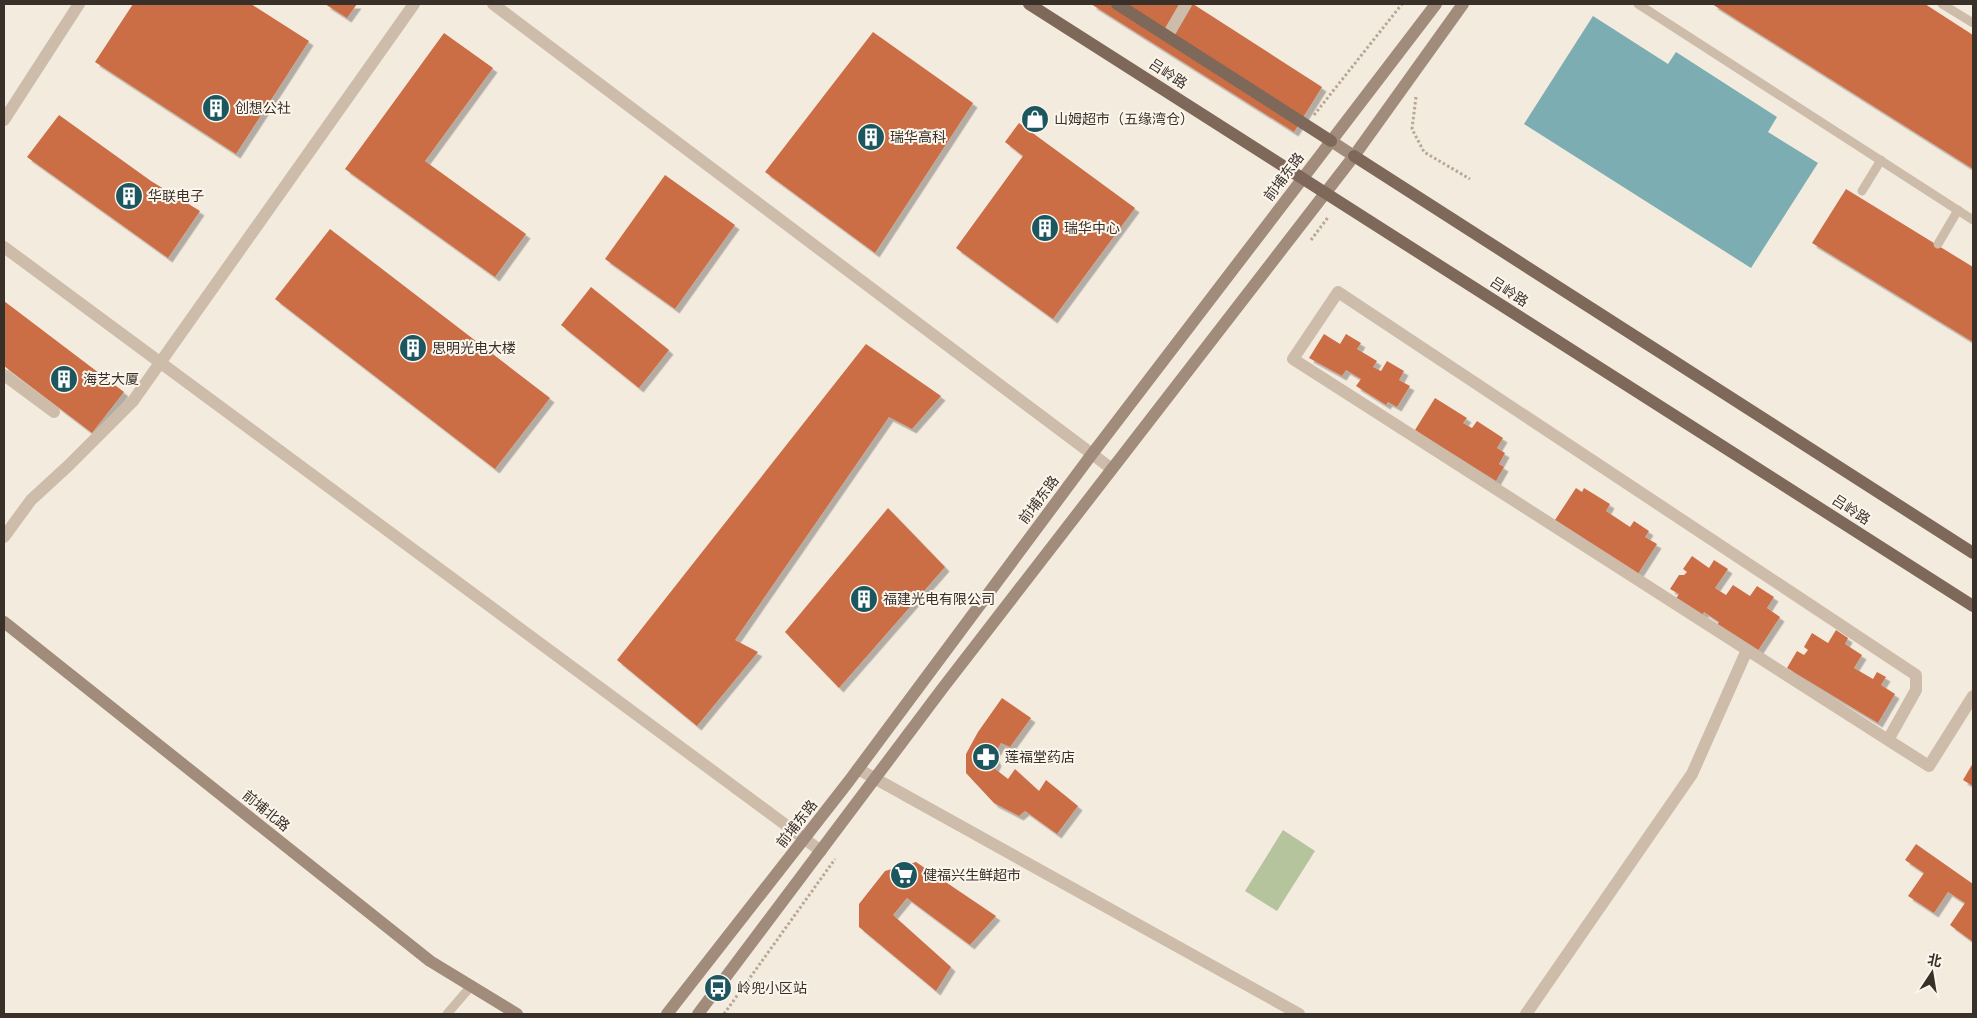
<svg xmlns="http://www.w3.org/2000/svg" width="1977" height="1018" viewBox="0 0 1977 1018" font-family="'Nunito Sans','Noto Sans SC',sans-serif">
<defs>
<filter id="shadow"><feDropShadow dx="4.5" dy="4.5" stdDeviation="0" flood-color="#0004"/></filter>
</defs>
<rect width="100%" height="100%" fill="#f4ebdf"/>
<polygon fill="#b5c49d" points="1283,830 1315,851 1277,911 1245,891"/>
<polygon fill="#7cadb3" points="1593,16 1668,64 1676,52 1777,117 1768,132 1818,163 1751,268 1524,124"/>
<g fill="#cc6e45" filter="url(#shadow)">
<polygon points="133,4 251,4 309,41 236,154 95,62"/>
<polygon points="325,4 357,4 347,18"/>
<polygon points="1091,4 1193,4 1322,87 1294,132"/>
<polygon points="1712,4 1925,4 1973,35 1973,169"/>
<polygon points="873,32 973,103 875,253 765,172"/>
<polygon points="444,33 493,68 425,161 526,234 495,277 345,169"/>
<polygon points="59,115 151,181 200,211 168,258 27,157"/>
<polygon points="1019,123 1135,208 1053,319 956,248 1023,156 1005,142"/>
<polygon points="665,175 735,225 675,309 605,259"/>
<polygon points="1846,189 1973,267 1973,342 1812,243"/>
<polygon points="330,229 550,398 495,469 275,299"/>
<polygon points="591,287 669,350 639,388 561,325"/>
<polygon points="4,301 124,392 92,433 4,366"/>
<polygon points="1324,334 1340,344 1346,334 1361,343 1357,349 1377,361 1373,367 1381,371 1387,361 1404,371 1399,380 1410,386 1397,407 1388,402 1386,405 1356,386 1361,379 1346,370 1342,376 1309,358"/>
<polygon points="866,344 941,396 912,429 889,417 735,640 758,652 697,726 617,660"/>
<polygon points="1435,398 1467,418 1463,423 1472,428 1477,421 1503,438 1497,448 1505,453 1499,464 1504,467 1496,481 1415,430"/>
<polygon points="1576,488 1582,492 1584,488 1610,504 1606,511 1630,527 1634,521 1649,531 1645,537 1657,544 1636,577 1555,520"/>
<polygon points="888,508 945,567 839,688 785,632"/>
<polygon points="1692,556 1709,568 1714,560 1728,569 1715,588 1726,595 1733,585 1750,596 1757,586 1774,597 1767,608 1780,617 1757,652 1717,625 1719,622 1704,612 1701,617 1675,600 1679,594 1670,589 1679,575 1684,575 1687,572 1683,569"/>
<polygon points="1836,630 1848,638 1845,644 1862,655 1854,668 1873,679 1877,672 1886,677 1881,685 1895,694 1878,723 1787,668 1797,651 1804,655 1808,650 1804,647 1812,633 1828,643"/>
<polygon points="1002,698 1031,718 1010,747 1001,743 994,755 997,762 994,768 1008,779 1015,769 1039,791 1046,780 1078,806 1057,834 1025,811 1019,816 994,803 966,773 966,754 978,732"/>
<polygon points="1973,763 1973,786 1963,780"/>
<polygon points="1916,844 1973,884 1973,942 1950,925 1965,903 1948,892 1934,913 1908,896 1924,873 1905,860"/>
<polygon points="916,862 996,916 970,945 907,898 893,915 951,967 936,991 859,927 859,904 885,871"/>
</g>
<g fill="none" stroke-linecap="round" stroke-linejoin="round">
<g stroke="#b9a694" stroke-width="3" stroke-dasharray="2.5 2.5" stroke-linecap="butt">
<polyline points="1416,97 1412,129 1424,152 1470,179"/>
<polyline points="1314,115 1402,4"/>
<polyline points="1311,240 1329,216"/>
<polyline points="724,1014 835,859"/>
</g>
<g stroke="#cdbcaa" stroke-width="9">
<polyline points="1638,4 1973,220"/>
<polyline points="1942,4 1973,23"/>
<polyline points="1862,191 1881,160"/>
<polyline points="1938,244 1958,210"/>
<polyline points="447,1014 472,985"/>
</g>
<g stroke="#cdbcaa" stroke-width="12">
<polyline points="493,4 1112,469"/>
<polyline points="1168,35 1186,4"/>
<polyline points="4,120 79,4"/>
<polyline points="4,247 821,851"/>
<polyline points="4,375 54,412"/>
<polyline points="4,537 31,500 68,466 133,401 414,4"/>
<polyline points="1888,740 1916,690 1916,675 1338,292 1293,359 1888,740 1929,766 1973,696"/>
<polyline points="858,769 1299,1014"/>
<polyline points="1526,1014 1692,774 1747,650"/>
</g>
<g stroke="#a18b7b" stroke-width="12">
<polyline points="1331,141 1354,156"/>
<polyline points="4,622 430,961 517,1014"/>
<polyline points="667,1014 849,781 1092,454 1436,4"/>
<polyline points="698,1014 942,689 1354,156 1463,4"/>
</g>
<g stroke="#7d685a" stroke-width="12">
<polyline points="1029,4 1973,606"/>
<polyline points="1117,4 1331,141"/>
<polyline points="1354,156 1973,553"/>
</g>
</g>
<defs>
<g id="building-disc" transform="scale(1.4375)"><circle r="9.5" fill="#1c565f" stroke="#fbf5ec"/><path d="M-4-6H4V6H1V3H-1V6H-4ZM-2.5-4.3h1.7v1.8h-1.7ZM.8-4.3h1.7v1.8H.8ZM-2.5-1h1.7V.8h-1.7ZM.8-1h1.7V.8H.8Z" fill="#fff"/></g>
<g id="shop-disc" transform="scale(1.4375)"><circle r="9.5" fill="#1c565f" stroke="#fbf5ec"/><path d="M-5-2.5h2.3a2.7 3.5 0 0 1 5.4 0H5L5.5 6h-11ZM-1.5-2.5h3a1.5 2.3 0 0 0-3 0Z" fill="#fff"/></g>
<g id="pharmacy-disc" transform="scale(1.4375)"><circle r="9.5" fill="#1c565f" stroke="#fbf5ec"/><path d="M-2-6h4v4h4v4h-4v4h-4v-4h-4v-4h4Z" fill="#fff"/></g>
<g id="supermarket-disc" transform="scale(1.4375)"><circle r="9.5" fill="#1c565f" stroke="#fbf5ec"/><path d="M-6-5.5h2.5l.6 2H6L4.5 2H-2.5L-4.4-4H-6ZM-1.5 3.2a1.3 1.3 0 1 0 .1 0ZM3 3.2a1.3 1.3 0 1 0 .1 0Z" fill="#fff"/></g>
<g id="bus-disc" transform="scale(1.4375)"><circle r="9.5" fill="#1c565f" stroke="#fbf5ec"/><path d="M-5-6H5V4H4V6H2V4H-2V6H-4V4H-5ZM-3.5-4V0h7V-4ZM-3.5 1.2v1.5H-2V1.2ZM2 1.2v1.5H3.5V1.2Z" fill="#fff"/></g>
</defs>
<g fill-rule="evenodd">
<use href="#building-disc" x="216" y="108"/>
<use href="#shop-disc" x="1035" y="119"/>
<use href="#building-disc" x="871" y="137"/>
<use href="#building-disc" x="129" y="196"/>
<use href="#building-disc" x="1045" y="228"/>
<use href="#building-disc" x="413" y="348"/>
<use href="#building-disc" x="64" y="379"/>
<use href="#building-disc" x="864" y="599"/>
<use href="#pharmacy-disc" x="986" y="757"/>
<use href="#supermarket-disc" x="904" y="875"/>
<use href="#bus-disc" x="718" y="988"/>
</g>
<g text-anchor="middle" dominant-baseline="central" stroke-width="4" stroke-linejoin="round" paint-order="stroke">
<g font-size="14" fill="#3a302a" stroke="#fbf5ec">
<text transform="translate(1168 74) rotate(33)">吕岭路</text>
<text transform="translate(1284 177) rotate(-53)">前埔东路</text>
<text transform="translate(1509 292) rotate(33)">吕岭路</text>
<text transform="translate(1039 500) rotate(-53)">前埔东路</text>
<text transform="translate(1851 510) rotate(33)">吕岭路</text>
<text transform="translate(266 811) rotate(39)">前埔北路</text>
<text transform="translate(797 824) rotate(-52)">前埔东路</text>
</g>
<g font-size="14" fill="#3a302a" stroke="#fbf5ec" text-anchor="start">
<text x="235" y="108">创想公社</text>
<text x="1054" y="119">山姆超市（五缘湾仓）</text>
<text x="890" y="137">瑞华高科</text>
<text x="148" y="196">华联电子</text>
<text x="1064" y="228">瑞华中心</text>
<text x="432" y="348">思明光电大楼</text>
<text x="83" y="379">海艺大厦</text>
<text x="883" y="599">福建光电有限公司</text>
<text x="1005" y="757">莲福堂药店</text>
<text x="923" y="875">健福兴生鲜超市</text>
<text x="737" y="988">岭兜小区站</text>
</g>
</g>
<rect width="1977" height="1018" fill="none" stroke="#3a302a" stroke-width="10"/>
<g transform="translate(1932 973) rotate(12)" stroke="#fbf5ec" stroke-width="4" paint-order="stroke">
<path d="M0-4L9 19L0 12L-9 19Z" fill="#3a302a"/>
<text y="-8" font-size="14" font-weight="bold" text-anchor="middle" fill="#3a302a">北</text>
</g>
</svg>
